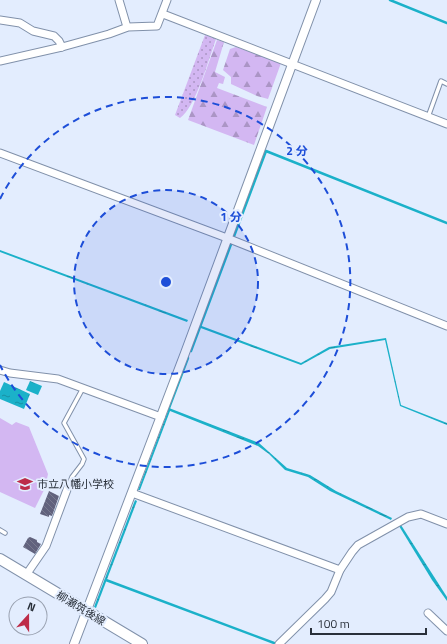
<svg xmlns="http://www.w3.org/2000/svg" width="447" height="644" viewBox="0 0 447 644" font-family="'Titillium Web','Noto Sans JP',sans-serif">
<defs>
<pattern id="grass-dots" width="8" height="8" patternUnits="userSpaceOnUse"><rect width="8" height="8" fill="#d3b7f2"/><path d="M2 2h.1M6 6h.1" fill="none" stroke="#ab95c5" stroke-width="1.8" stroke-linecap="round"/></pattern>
<pattern id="forest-firs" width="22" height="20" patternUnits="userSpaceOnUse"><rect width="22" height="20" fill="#d3b7f2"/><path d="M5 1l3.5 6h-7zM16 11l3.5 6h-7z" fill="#ab95c5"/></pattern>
<pattern id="water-ripples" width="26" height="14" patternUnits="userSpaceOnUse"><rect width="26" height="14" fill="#1bb1c9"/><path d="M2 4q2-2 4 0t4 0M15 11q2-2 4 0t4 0" fill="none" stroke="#1890a4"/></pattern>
<pattern id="building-back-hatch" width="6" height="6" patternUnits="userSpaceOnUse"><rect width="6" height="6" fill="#61627d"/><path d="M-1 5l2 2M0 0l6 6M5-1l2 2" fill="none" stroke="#787a8f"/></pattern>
</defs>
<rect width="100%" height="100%" fill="#e3edfe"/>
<path fill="url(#grass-dots)" d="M205,35L216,39C209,58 196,107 180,118L175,115Z"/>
<g fill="url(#forest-firs)">
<polygon points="217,40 224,42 215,72 225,77 223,84 219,83 217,88 267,107 254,145 188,120"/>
<polygon points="236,47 281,63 268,99 257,96 231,84 231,77 223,70 230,49"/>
</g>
<polygon fill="#d3b7f2" points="0,418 12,425 16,422 29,427 48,474 45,488 35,508 0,492"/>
<g fill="url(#water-ripples)">
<polygon points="0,250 188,320 187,322 0,252"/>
<polygon points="199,325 301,363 329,347 386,338 401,405 447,423 447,425 400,406 385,340 330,349 301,365 198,327"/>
<polygon points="30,381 42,386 38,395 26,390"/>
<polygon points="4,382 30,394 24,409 0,399 0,391"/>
<polygon points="169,408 259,443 287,468 310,475 336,491 392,518 391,520 330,491 308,477 285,470 269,454 258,446 170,411 140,490 138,490"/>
<polygon points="135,500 137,501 96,608 94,607"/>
<polygon points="401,525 447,597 447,601 432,580 399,526"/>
</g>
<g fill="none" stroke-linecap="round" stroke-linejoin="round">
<g stroke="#1bb1c9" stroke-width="2.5">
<polyline points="390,0 447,23"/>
<polyline points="191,351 266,151 447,223"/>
<polyline points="169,410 169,408 188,358"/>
<polyline points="106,580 274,643"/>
</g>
</g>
<g fill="url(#building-back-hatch)">
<polygon points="49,491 59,496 52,516 49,515 49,517 40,514"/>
<polygon points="30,537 37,540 37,542 41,544 35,554 23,547 28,538"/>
</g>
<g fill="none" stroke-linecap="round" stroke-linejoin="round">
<g stroke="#8191aa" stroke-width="5.5">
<g id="service">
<polyline points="428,117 441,81 447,84"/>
<polyline points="68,487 72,477 82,464 84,459 64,423 83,388"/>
<polyline points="0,530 5,533"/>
</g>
</g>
<g stroke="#8191aa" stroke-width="9">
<g id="minor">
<polyline points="119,0 127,27"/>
<polyline points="163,14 447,124"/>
<polyline points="0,20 20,23 33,31 54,36 59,41 62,47"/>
<polyline points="0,61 62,47 109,34 128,27 157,26 167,0"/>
<polyline points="0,153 227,238 447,326"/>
<polyline points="0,370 10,373 58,379 161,417"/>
<polyline points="132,493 340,570 352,552 358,545 408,517 421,514 447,524"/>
<polyline points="26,575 46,546 68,487"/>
<polyline points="428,613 447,631"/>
<polyline points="279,644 325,599 331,592 340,570"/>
</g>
</g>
<g stroke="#8191aa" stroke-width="10">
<polyline id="tertiary" points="74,644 185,353 316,0"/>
</g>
<g stroke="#8191aa" stroke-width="12">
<polyline id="secondary" points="0,559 142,644"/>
</g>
<use href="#service" stroke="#fff" stroke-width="3.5"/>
<use href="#minor" stroke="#fff" stroke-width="7"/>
<use href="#tertiary" stroke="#fff" stroke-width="8"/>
<use href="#secondary" stroke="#fff" stroke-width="10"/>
</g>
<circle cx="166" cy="282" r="92" fill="#1d4ed8" fill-opacity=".12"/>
<g fill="none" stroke="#1d4ed8" stroke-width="2" stroke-dasharray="7 5">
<circle cx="166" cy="282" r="92"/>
<path d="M0 199A185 185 0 1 1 0 365"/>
</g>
<defs>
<g id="school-bare" transform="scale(1.2)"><path d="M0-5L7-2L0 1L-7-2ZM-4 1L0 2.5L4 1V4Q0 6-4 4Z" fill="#bd2c49" stroke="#e3edfe" stroke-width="2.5" paint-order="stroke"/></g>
</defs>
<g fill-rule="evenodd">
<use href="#school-bare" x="25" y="484"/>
</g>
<g text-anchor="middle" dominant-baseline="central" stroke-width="4" stroke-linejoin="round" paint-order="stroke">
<g font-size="11" fill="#29303a" stroke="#e3edfe" text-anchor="start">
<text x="37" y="484">市立八幡小学校</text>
</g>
<g font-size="11" fill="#29303a" stroke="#e3edfe">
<text transform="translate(81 608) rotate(31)">柳瀬筑後線</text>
</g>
</g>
<circle cx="166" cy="282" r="6" fill="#1d4ed8" stroke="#e3edfe" stroke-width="2"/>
<g font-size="12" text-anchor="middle" font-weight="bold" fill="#1d4ed8" stroke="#e3edfe" stroke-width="4" stroke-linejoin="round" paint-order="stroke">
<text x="297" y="155">2 分</text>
<text x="231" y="221">1 分</text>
</g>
<g transform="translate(28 616) rotate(21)"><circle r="19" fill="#e3edfe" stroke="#99a1b0"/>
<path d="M0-3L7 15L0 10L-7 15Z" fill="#bd2c49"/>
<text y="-6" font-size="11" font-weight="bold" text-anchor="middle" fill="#29303a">N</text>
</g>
<path d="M311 628v6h115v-6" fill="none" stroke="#29303a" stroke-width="2"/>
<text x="317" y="628" font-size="12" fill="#29303a" stroke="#e3edfe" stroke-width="3" paint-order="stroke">100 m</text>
</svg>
